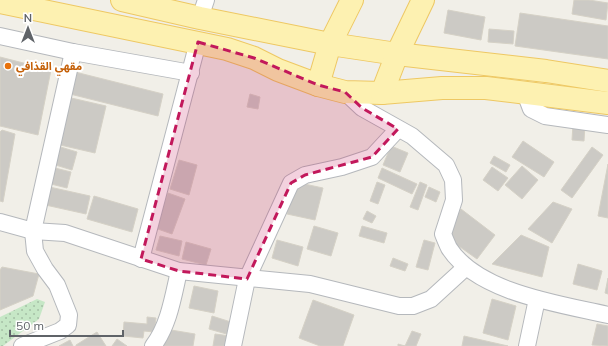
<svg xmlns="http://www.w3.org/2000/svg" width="608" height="346" viewBox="0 0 608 346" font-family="Mulish,'Noto Sans Arabic',sans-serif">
<defs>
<pattern id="grass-dots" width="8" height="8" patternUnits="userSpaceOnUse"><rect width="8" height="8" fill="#c6e7c6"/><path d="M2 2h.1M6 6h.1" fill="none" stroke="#a4bfa5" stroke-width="1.8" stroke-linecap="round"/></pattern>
</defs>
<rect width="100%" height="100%" fill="#f1efe8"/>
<polygon fill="url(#grass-dots)" points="37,299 45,302 39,319 3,346 0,346 0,317"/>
<g fill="#cccac5" stroke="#d5d1c6">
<polygon points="574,0 589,0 608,3 606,20 572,14"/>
<polygon points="448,10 485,17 481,40 444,33"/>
<polygon points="520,13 608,26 608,59 515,46"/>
<polygon points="489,29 514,31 513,44 488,42"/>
<polygon points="0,57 51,70 38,135 0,126"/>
<polygon points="75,72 163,94 158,116 70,94"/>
<polygon points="250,94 260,97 258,109 247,107"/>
<polygon points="67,97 106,106 95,153 56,144"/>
<polygon points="573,124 585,125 584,141 572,140"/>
<polygon points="2,130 15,134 3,202 0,201 0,132"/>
<polygon points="523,141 554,162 544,177 512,157"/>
<polygon points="54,145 77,152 72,170 49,163"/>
<polygon points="391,146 408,153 400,172 383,165"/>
<polygon points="592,147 603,155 572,198 561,190"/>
<polygon points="494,156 510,165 506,172 490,163"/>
<polygon points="179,160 197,165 189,195 170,189"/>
<polygon points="608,164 608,218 598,216"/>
<polygon points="522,166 538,180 522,199 505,185"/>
<polygon points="51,167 71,172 67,188 47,183"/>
<polygon points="492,167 508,178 498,191 483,180"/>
<polygon points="382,168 417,184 412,194 378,178"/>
<polygon points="295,182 323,188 315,220 287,214"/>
<polygon points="377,182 385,185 378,204 370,201"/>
<polygon points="420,182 427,185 418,210 410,207"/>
<polygon points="45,186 90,196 86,214 41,204"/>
<polygon points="429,187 440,192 436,202 425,197"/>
<polygon points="168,193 185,199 172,234 155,228"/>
<polygon points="94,196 138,209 132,232 87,219"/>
<polygon points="553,202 572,209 552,243 528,229"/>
<polygon points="461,209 495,235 477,259 453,242 449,225"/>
<polygon points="367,211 376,216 372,223 363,219"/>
<polygon points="314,226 338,233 331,256 307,249"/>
<polygon points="362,226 387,233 384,243 359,236"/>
<polygon points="521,235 549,247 542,277 492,264"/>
<polygon points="160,236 182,241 179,256 156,250"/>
<polygon points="277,240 303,247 298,266 272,258"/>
<polygon points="424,240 435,243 428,270 416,267"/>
<polygon points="186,242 211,249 206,265 182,259"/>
<polygon points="393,258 408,264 405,271 390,266"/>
<polygon points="578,264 602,271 597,290 573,284"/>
<polygon points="2,267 39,274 33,296 0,310 0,270"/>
<polygon points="608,278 608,294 605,293"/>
<polygon points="194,286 218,291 214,313 189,308"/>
<polygon points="492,299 516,306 508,340 483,333"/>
<polygon points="313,300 354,315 343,346 320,346 299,338"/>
<polygon points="212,316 234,323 230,335 209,329"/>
<polygon points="147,317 156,318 154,332 144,331 143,338 123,336 124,322 147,324"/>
<polygon points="597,324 608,326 608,346 592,345"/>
<polygon points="165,329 195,334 193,346 162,346"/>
<polygon points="412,331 421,334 416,346 398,346 398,344 405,346"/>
<polygon points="97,332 106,346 76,346 76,345"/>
<polygon points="215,334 230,336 229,346 213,346"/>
<polygon points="464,336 508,346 462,346"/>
<polygon points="117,339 127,346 112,346"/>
<polygon points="70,340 73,346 59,346"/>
</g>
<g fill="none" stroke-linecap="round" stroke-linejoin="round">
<g stroke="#b5b8bc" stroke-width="18">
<g id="minor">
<polyline points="200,18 206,0"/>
<polyline points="0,36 73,52 191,73"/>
<path d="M345,92L362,108L412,136L446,165L453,180L454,200L443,234C445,239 447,244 449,248C478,293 560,304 608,315"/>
<polyline points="525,93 531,109 545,116 608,125"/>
<polyline points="0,222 33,231 65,233 179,271 310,284 399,306 413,306 431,299 466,267"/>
<polyline points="141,259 198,42"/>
<polyline points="22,346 60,331 68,325 69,315 57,285 45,269 35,251 33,231 73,52"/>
<path d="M153,346C169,325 173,297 179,271"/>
<polyline points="233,346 247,279 291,183 305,175 342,167 372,157 398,129"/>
<polyline points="527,346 537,299"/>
</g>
</g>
<g stroke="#eec863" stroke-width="24">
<g id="primary">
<polyline points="122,0 200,18 330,44 397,54 546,71 608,81"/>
<polyline points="0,2 227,49 254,58 278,70 318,85 345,92 382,93 442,88 486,88 608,103"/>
<polyline points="318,85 330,44 352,0"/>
<polyline points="382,93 397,54 423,0"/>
</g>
</g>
<use href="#minor" stroke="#fff" stroke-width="16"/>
<use href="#primary" stroke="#fdf1b1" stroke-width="22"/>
</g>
<path fill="#c2185b" fill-opacity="0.2" stroke="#c2185b" stroke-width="3" stroke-dasharray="8 5" stroke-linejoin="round" d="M198,42L254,58L318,85L345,92L362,108L398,129L372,157L305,175L291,183L247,279L179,271L141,259Z"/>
<circle fill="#e8710a" stroke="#fff" stroke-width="1.5" cx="8" cy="66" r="4"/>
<g text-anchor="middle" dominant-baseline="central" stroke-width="4" stroke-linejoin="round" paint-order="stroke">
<g font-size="11" font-weight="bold" fill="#c56008" stroke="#fff" text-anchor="start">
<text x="16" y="66">مقهي القذافي</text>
</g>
</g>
<g transform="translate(28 28)" stroke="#ffffff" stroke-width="3" paint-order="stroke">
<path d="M0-3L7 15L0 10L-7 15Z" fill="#5f6368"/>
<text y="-6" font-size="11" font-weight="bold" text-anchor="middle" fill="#5f6368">N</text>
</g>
<path d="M10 330v6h113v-6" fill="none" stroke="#5f6368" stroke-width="2"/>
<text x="16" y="330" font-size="12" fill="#5f6368" stroke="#ffffff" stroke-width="3" paint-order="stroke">50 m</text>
</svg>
